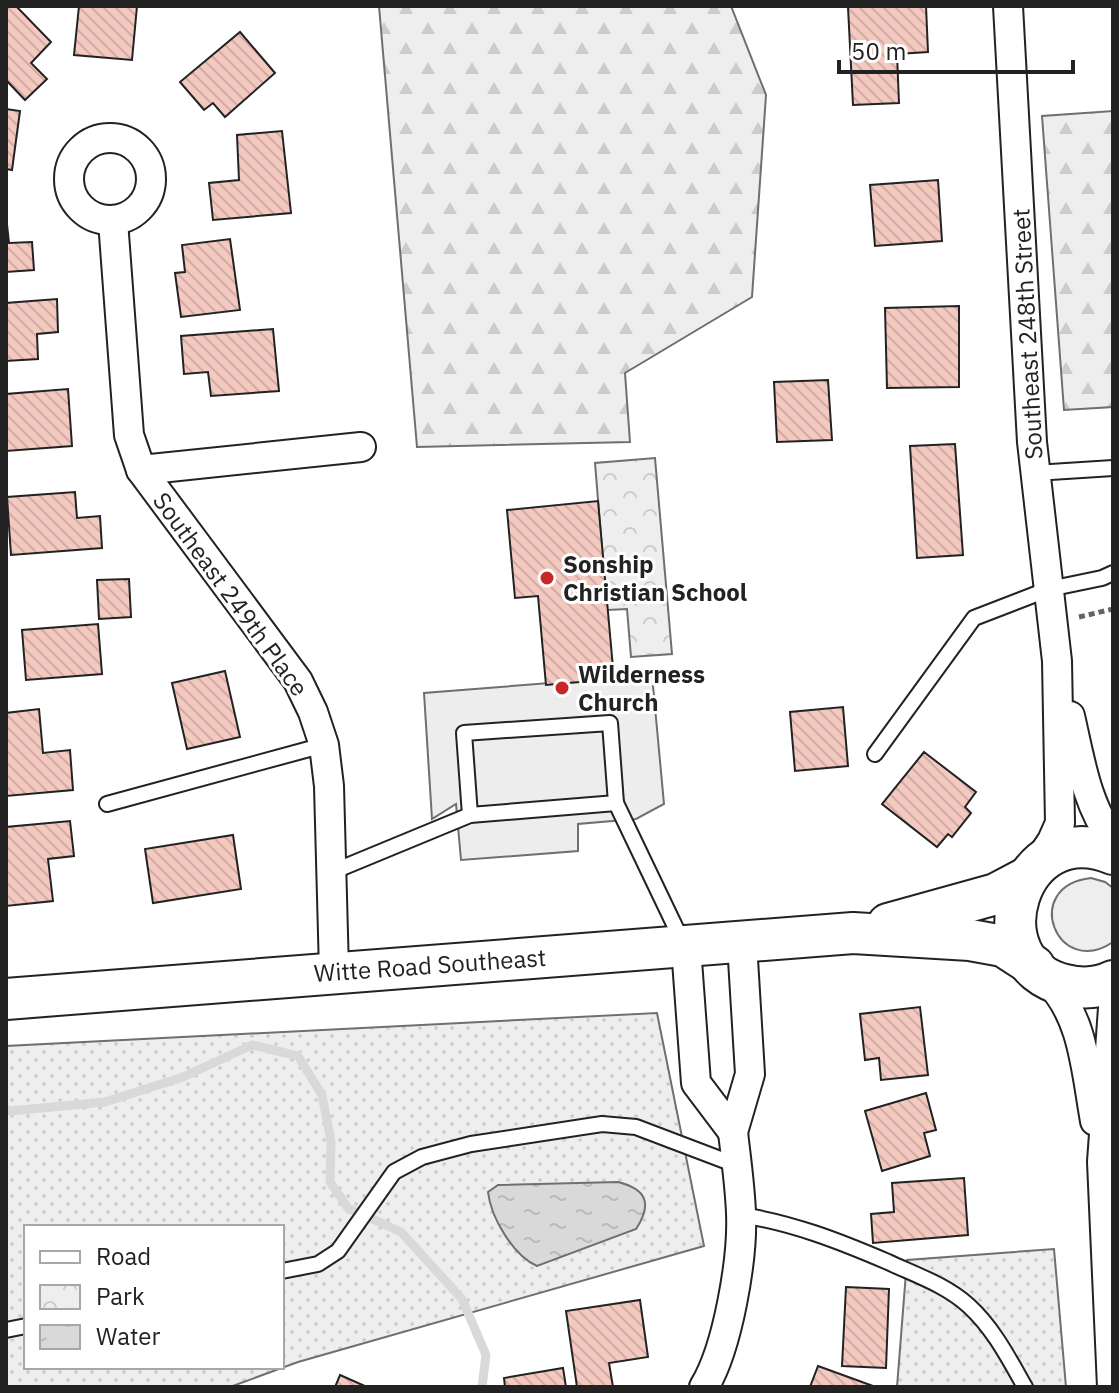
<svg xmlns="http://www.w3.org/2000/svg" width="1119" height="1393" viewBox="0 0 1119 1393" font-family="'IBM Plex Sans',sans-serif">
<defs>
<pattern id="grass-dots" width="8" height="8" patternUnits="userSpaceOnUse" patternTransform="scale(2)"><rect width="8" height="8" fill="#eee"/><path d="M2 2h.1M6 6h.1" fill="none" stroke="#ccc" stroke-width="1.8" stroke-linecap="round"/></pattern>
<pattern id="forest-firs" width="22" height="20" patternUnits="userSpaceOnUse" patternTransform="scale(2)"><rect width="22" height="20" fill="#eee"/><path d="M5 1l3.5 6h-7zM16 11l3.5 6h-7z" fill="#ccc"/></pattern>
<pattern id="park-crowns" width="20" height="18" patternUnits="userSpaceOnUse" patternTransform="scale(2)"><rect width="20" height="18" fill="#eee"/><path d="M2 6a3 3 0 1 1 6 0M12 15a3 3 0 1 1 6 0" fill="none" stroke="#ccc"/></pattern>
<pattern id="water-ripples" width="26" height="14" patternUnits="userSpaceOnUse" patternTransform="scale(2)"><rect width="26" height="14" fill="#d9d9d9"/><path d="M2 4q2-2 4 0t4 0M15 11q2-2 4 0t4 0" fill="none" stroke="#bababa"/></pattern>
<pattern id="building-back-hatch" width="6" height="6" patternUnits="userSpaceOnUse" patternTransform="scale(2)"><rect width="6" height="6" fill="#f3c9c0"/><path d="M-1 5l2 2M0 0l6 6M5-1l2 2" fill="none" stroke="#d0aca5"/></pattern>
</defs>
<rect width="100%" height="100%" fill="#fff"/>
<g fill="url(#grass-dots)" stroke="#6f6f6f" stroke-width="2" fill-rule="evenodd">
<path d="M657,1013L704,1246L298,1362L230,1387H6V1046ZM26,1227H282V1367H26Z"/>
<polygon points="1054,1249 1066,1387 897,1387 907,1260"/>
</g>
<g fill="url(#forest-firs)" stroke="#6f6f6f" stroke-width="2">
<polygon points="379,6 731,6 766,95 752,297 625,373 630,442 417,447"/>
<polygon points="1113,111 1113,407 1064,410 1042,116"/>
</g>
<polygon fill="url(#park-crowns)" stroke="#6f6f6f" stroke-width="2" points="655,458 672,654 631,657 627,609 607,610 595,463"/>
<path fill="#eee" stroke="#6f6f6f" stroke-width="2" d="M1091,878L1105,882L1113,888V942C1057,980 1020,886 1091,878Z"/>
<polygon fill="#ededed" stroke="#6f6f6f" stroke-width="2" points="652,675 664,804 636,819 578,824 578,851 461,860 456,804 432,819 424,693"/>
<path fill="url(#water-ripples)" stroke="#6f6f6f" stroke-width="2" d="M618,1182C646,1189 653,1203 636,1229L537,1266C513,1255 491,1218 488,1192L498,1185Z"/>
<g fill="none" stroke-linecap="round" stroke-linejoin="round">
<polyline stroke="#d9d9d9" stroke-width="9" points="6,1109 10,1111 105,1102 183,1077 252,1045 298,1056 322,1095 331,1141 330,1182 348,1208 401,1232 462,1299 486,1355 482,1387"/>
</g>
<g fill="url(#building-back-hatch)" stroke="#222" stroke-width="2">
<polygon points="6,6 16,6 51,42 31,63 47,79 25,100 6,80"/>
<polygon points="79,6 137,6 132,60 74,55"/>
<polygon points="926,6 928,52 897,54 899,103 853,105 848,7"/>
<polygon points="240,32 275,73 225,117 213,103 204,110 180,82"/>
<polygon points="6,109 20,111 12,170 6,169"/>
<polygon points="282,131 291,213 213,220 209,183 239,180 237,135"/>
<polygon points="938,180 942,241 875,246 870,185"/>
<polygon points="6,215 9,243 32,242 34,270 6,272"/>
<polygon points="230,239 240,310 181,317 175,273 185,272 182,245"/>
<polygon points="57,299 58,332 37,334 38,359 6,361 6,303"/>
<polygon points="959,306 959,387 887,388 885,308"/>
<polygon points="273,329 279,391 211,396 208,372 184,374 181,336"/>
<polygon points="828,380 832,440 777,442 774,382"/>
<polygon points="68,389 72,446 6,451 6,394"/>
<polygon points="955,444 963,555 917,558 910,446"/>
<polygon points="75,492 77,518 100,516 102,548 11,555 7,497"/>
<polygon points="598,501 614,679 546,685 538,596 515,598 507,510"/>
<polygon points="129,579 131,617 99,619 97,580"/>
<polygon points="98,624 102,674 26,680 22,630"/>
<polygon points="225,671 240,737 187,749 172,683"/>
<polygon points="843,707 848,766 795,771 790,712"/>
<polygon points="39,709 43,753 70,750 73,790 6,796 6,713"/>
<polygon points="924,752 976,792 965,807 971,813 952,837 948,834 937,847 882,804"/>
<polygon points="70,821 74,856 48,859 53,901 6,906 6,827"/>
<polygon points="233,835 241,889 153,903 145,849"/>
<polygon points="920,1007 928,1075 881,1080 879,1058 865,1060 860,1014"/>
<polygon points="926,1093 936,1130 924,1133 930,1156 882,1171 865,1111"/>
<polygon points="964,1178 968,1235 873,1243 871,1214 894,1212 892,1183"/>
<polygon points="846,1287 889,1289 886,1368 842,1366"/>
<polygon points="640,1300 648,1357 609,1363 613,1387 577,1387 566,1311"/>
<polygon points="818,1366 873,1386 873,1387 810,1387"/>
<polygon points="563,1368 566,1387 505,1387 504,1378"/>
<polygon points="340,1375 367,1387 335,1387"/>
</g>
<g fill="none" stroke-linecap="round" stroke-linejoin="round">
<g stroke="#222" stroke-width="18">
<g id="lane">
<polyline points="1035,473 1113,468"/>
<polygon points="610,723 616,803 470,815 464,733"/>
<polyline points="875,754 974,618 1049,589 1102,578 1113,573"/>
<polyline points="616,803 683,943"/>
<polyline points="107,804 324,745"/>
<polyline points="332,872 470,815"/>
<path d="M741,1215C793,1223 839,1241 888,1262C916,1275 946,1285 969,1306C994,1329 1009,1359 1025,1387"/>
<polyline points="282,1271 318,1264 338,1251 394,1172 422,1157 471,1144 602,1124 636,1127 736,1165"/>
<polyline points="6,1330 26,1326"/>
</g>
</g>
<g stroke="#222" stroke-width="32">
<g id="street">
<polyline points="1008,6 1032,442 1057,661 1060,823 1052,841 1036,865"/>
<circle cx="110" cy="179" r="41"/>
<polyline points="113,221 129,435 141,470 298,681 313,712 324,745 329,786 334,971"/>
<polyline points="141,470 361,447"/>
<path d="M1070,716C1080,759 1086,804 1113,840"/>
<polyline points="686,947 696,1083 733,1132 750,1074 742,943"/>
<path d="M1046,979C1084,1015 1086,1072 1095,1121"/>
<path d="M704,1387C728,1348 743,1258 741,1213C740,1186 736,1159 733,1132"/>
<polyline points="1112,1387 1102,1162 1113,1008"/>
</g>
</g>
<g stroke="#222" stroke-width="44">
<g id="secondary">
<path d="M1113,854C1017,814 975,964 1065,985C1082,989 1097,989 1113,981"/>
<polyline points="888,924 996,894 1028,877"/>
<polyline points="6,999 853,933 970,940 1003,946 1034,966"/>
</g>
</g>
<polyline stroke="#646464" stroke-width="5" stroke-dasharray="6 4" stroke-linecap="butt" points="1079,617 1113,609"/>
<use href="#lane" stroke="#fff" stroke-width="14"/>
<use href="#street" stroke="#fff" stroke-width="28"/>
<use href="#secondary" stroke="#fff" stroke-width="40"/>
</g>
<g fill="#c62828" stroke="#fff" stroke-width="3">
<circle cx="547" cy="578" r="8"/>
<circle cx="562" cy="688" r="8"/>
</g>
<g text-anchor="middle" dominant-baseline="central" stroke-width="6" stroke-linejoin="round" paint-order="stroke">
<g font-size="24" fill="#222" stroke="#fff">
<text transform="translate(1027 334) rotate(-93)">Southeast 248th Street</text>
<text transform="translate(231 594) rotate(54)">Southeast 249th Place</text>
<text transform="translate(430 965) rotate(-4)">Witte Road Southeast</text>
</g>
<g font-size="24" font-weight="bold" fill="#222" stroke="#fff" text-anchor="start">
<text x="563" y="564">Sonship<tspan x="563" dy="28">Christian School</tspan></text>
<text x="578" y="674">Wilderness<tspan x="578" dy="28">Church</tspan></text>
</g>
</g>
<rect width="1119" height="1393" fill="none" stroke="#222222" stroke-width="16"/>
<rect x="24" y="1225" width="260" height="144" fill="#ffffff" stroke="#a7a7a7" stroke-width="2"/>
<rect x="40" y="1251" width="40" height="12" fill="#ffffff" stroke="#a7a7a7" stroke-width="2"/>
<text x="96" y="1265" font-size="24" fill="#222222">Road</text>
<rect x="40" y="1285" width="40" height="24" fill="url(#park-crowns)" stroke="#a7a7a7" stroke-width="2"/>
<text x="96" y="1305" font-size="24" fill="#222222">Park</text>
<rect x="40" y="1325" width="40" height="24" fill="url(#water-ripples)" stroke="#a7a7a7" stroke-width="2"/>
<text x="96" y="1345" font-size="24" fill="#222222">Water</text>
<path d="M839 60v12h234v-12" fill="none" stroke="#222222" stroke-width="4"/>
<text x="851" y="60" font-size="24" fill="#222222" stroke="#ffffff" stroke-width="6" paint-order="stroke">50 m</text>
</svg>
